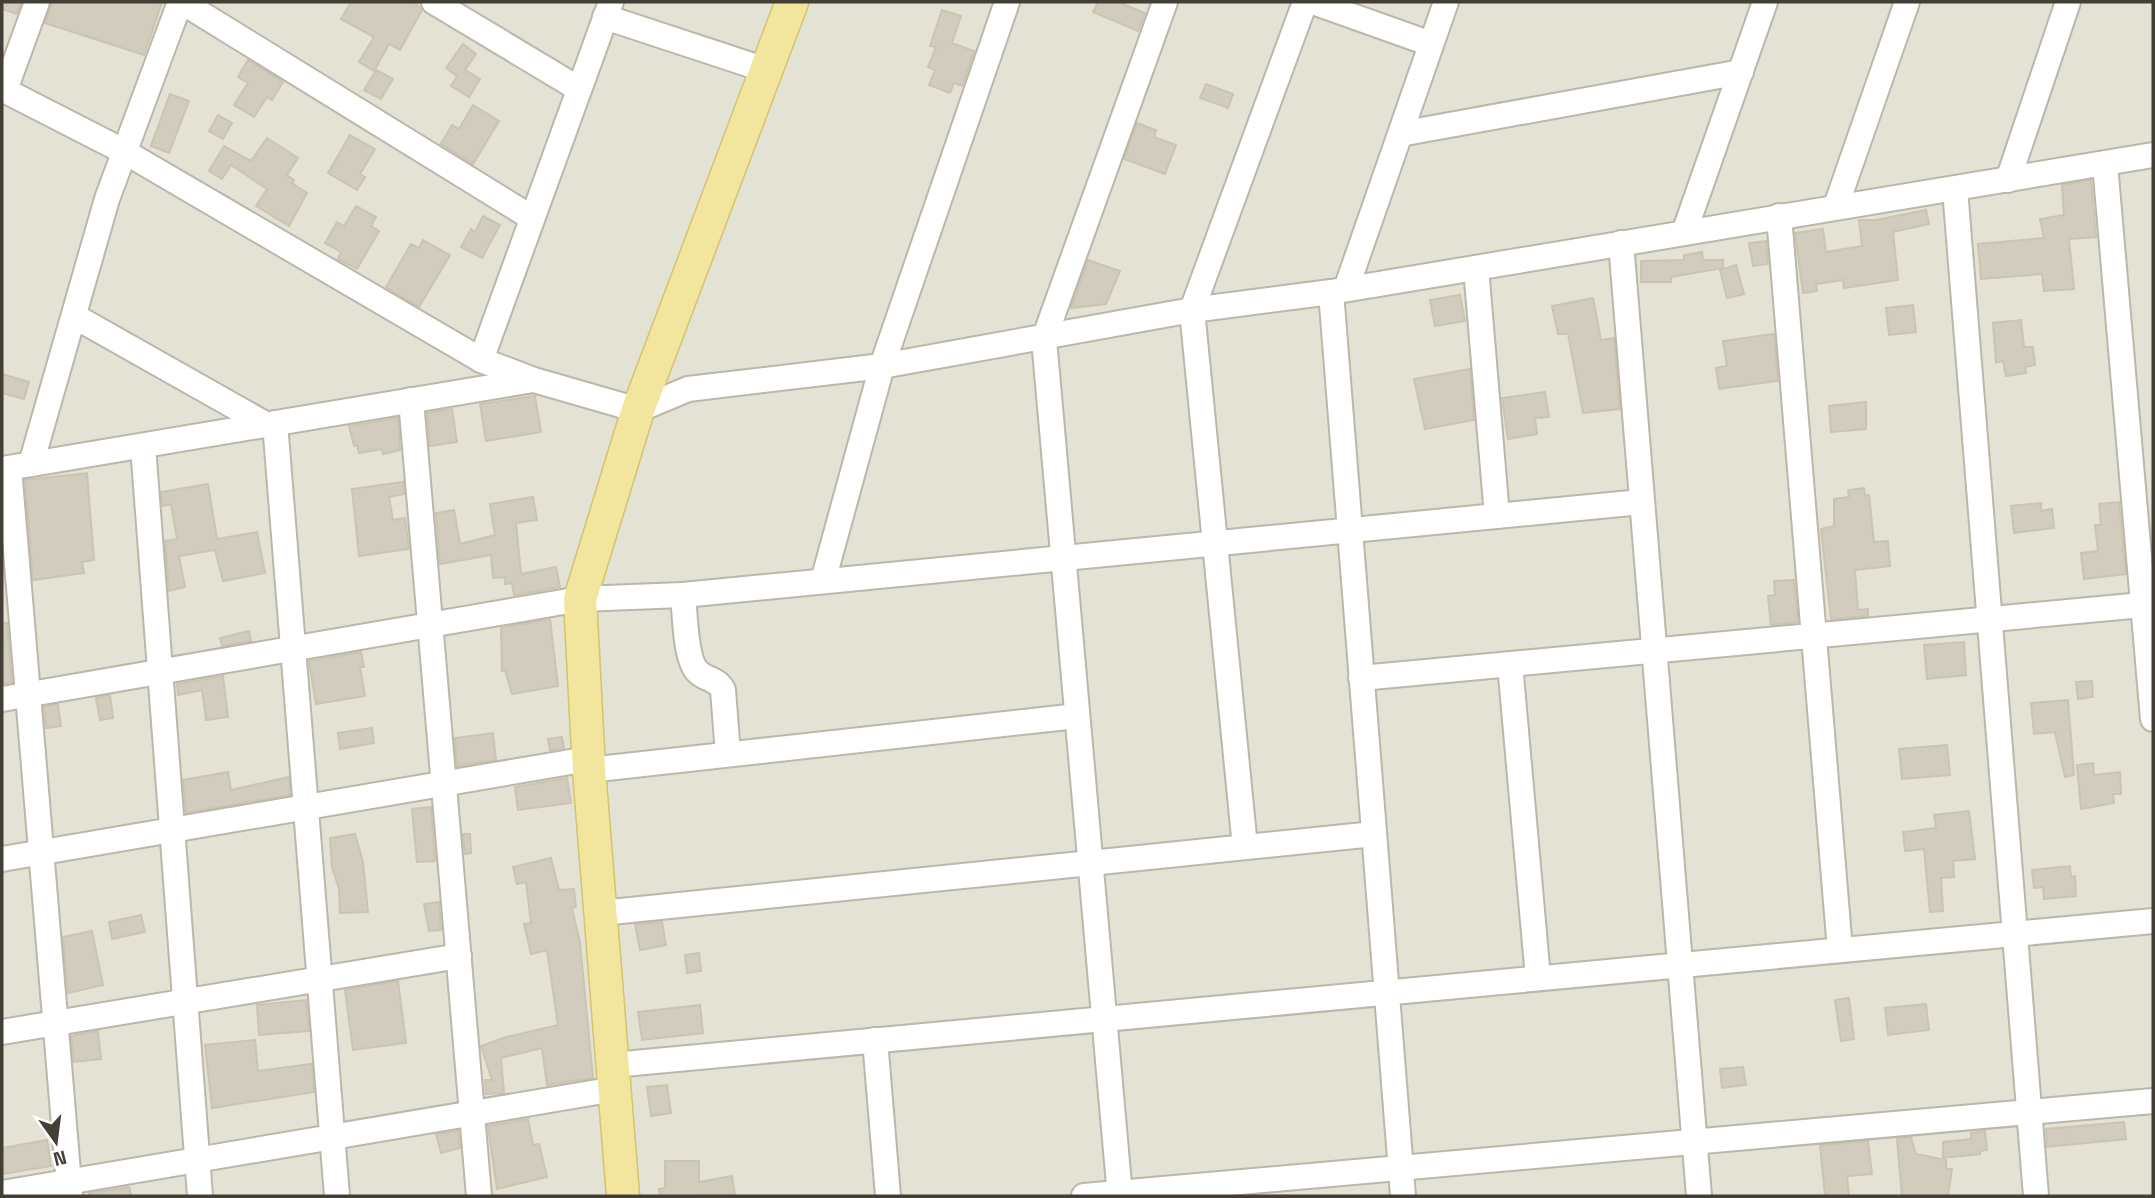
<svg xmlns="http://www.w3.org/2000/svg" width="2155" height="1198" viewBox="0 0 2155 1198" font-family="'Space Grotesk',sans-serif">
<rect width="100%" height="100%" fill="#f1efe6"/>
<rect fill="#e4e1d5" x="2" y="2" width="2151" height="1194"/>
<g fill="#d1ccbd" stroke="#cbc4b1" stroke-width="2">
<polygon points="2,2 21,2 17,14 2,9"/>
<polygon points="52,2 162,2 144,55 45,23"/>
<polygon points="351,2 414,2 422,10 400,50 389,44 374,71 359,62 374,37 341,19"/>
<polygon points="1098,2 1118,2 1145,13 1138,31 1093,12"/>
<polygon points="942,10 961,16 952,43 974,51 962,86 954,83 950,93 929,85 935,70 928,67 936,47 930,46"/>
<polygon points="463,44 476,54 465,70 480,79 469,97 451,86 457,76 446,68"/>
<polygon points="248,60 283,82 272,100 267,97 254,117 234,105 248,83 238,77"/>
<polygon points="376,70 393,79 381,99 364,90"/>
<polygon points="1206,84 1233,94 1228,108 1200,98"/>
<polygon points="170,94 189,101 169,153 151,146"/>
<polygon points="473,105 499,121 473,164 441,144 452,125 459,129"/>
<polygon points="218,115 232,123 223,139 209,131"/>
<polygon points="1137,123 1156,130 1154,137 1176,145 1165,174 1124,159"/>
<polygon points="350,135 375,149 360,174 365,177 357,190 328,173"/>
<polygon points="267,138 298,158 287,175 294,180 292,183 307,193 289,226 256,206 267,189 231,165 222,179 209,171 224,146 251,161"/>
<polygon points="2091,180 2096,237 2069,239 2074,289 2044,291 2042,274 1981,279 1978,244 2044,238 2040,219 2064,215 2062,185"/>
<polygon points="356,206 376,217 371,226 379,231 357,269 338,259 341,252 325,243 337,222 344,226"/>
<polygon points="1926,210 1929,224 1893,232 1898,280 1844,288 1843,280 1816,284 1817,291 1803,293 1795,233 1823,229 1826,252 1862,246 1859,220 1876,220"/>
<polygon points="483,216 500,225 482,258 461,247 471,229 475,232"/>
<polygon points="423,240 450,255 419,307 386,287 411,244 419,248"/>
<polygon points="1766,241 1768,264 1753,266 1749,243"/>
<polygon points="1702,252 1703,260 1723,260 1723,268 1671,277 1671,282 1641,282 1641,261 1684,260 1684,255"/>
<polygon points="1088,260 1120,271 1106,304 1071,308"/>
<polygon points="1736,265 1744,294 1727,298 1720,270"/>
<polygon points="1460,295 1465,321 1435,326 1430,300"/>
<polygon points="1593,298 1601,340 1614,338 1620,409 1583,413 1568,334 1558,334 1552,306"/>
<polygon points="1913,305 1916,332 1889,335 1886,308"/>
<polygon points="2021,320 2024,347 2033,347 2035,365 2025,367 2026,373 2006,376 2003,361 1996,363 1993,323"/>
<polygon points="1774,334 1778,381 1719,389 1716,368 1727,366 1723,341"/>
<polygon points="1470,369 1474,420 1425,429 1414,379"/>
<polygon points="2,374 29,382 24,399 2,393"/>
<polygon points="1545,392 1549,417 1535,418 1537,434 1508,439 1502,398"/>
<polygon points="535,396 541,432 486,441 480,404"/>
<polygon points="1866,402 1866,429 1831,432 1829,406"/>
<polygon points="452,409 457,442 430,446 427,413"/>
<polygon points="398,418 400,450 383,454 382,449 359,453 357,445 354,446 349,426"/>
<polygon points="87,473 94,560 82,562 84,573 33,580 25,480"/>
<polygon points="403,482 404,494 389,497 393,520 405,518 409,549 359,556 352,489"/>
<polygon points="208,484 217,539 257,532 265,573 223,581 215,550 179,556 185,587 169,591 165,541 177,539 171,504 163,506 161,492"/>
<polygon points="1864,488 1865,496 1869,495 1874,542 1888,541 1890,566 1855,570 1858,610 1868,609 1868,616 1831,619 1821,529 1834,526 1834,499 1849,497 1848,490"/>
<polygon points="533,497 537,520 516,523 521,574 556,567 560,587 514,595 512,583 505,584 505,577 493,578 491,555 440,564 436,513 454,510 460,544 495,535 490,504"/>
<polygon points="2119,502 2126,574 2084,579 2081,553 2098,551 2095,525 2101,525 2099,504"/>
<polygon points="2041,503 2041,511 2052,509 2054,528 2014,533 2011,506"/>
<polygon points="1794,580 1798,622 1771,625 1768,596 1775,595 1774,581"/>
<polygon points="550,619 558,686 512,694 505,670 502,671 501,628"/>
<polygon points="2,623 7,623 12,682 2,684"/>
<polygon points="249,631 251,641 222,646 220,638"/>
<polygon points="1964,642 1966,675 1927,679 1924,645"/>
<polygon points="361,652 364,667 360,667 365,696 316,704 309,661"/>
<polygon points="223,676 228,717 206,720 202,690 178,695 177,684"/>
<polygon points="2092,681 2093,697 2078,699 2076,682"/>
<polygon points="110,695 113,718 100,720 96,698"/>
<polygon points="2068,700 2074,775 2065,777 2055,732 2034,734 2031,703"/>
<polygon points="58,704 61,726 46,728 44,707"/>
<polygon points="372,728 374,743 340,749 338,733"/>
<polygon points="493,733 496,760 457,766 455,738"/>
<polygon points="562,737 564,748 550,750 548,739"/>
<polygon points="1947,745 1950,775 1902,779 1899,749"/>
<polygon points="2093,763 2094,775 2120,772 2121,794 2113,794 2114,803 2081,809 2077,765"/>
<polygon points="228,772 231,790 289,777 290,795 186,813 183,780"/>
<polygon points="567,778 571,803 518,810 515,787"/>
<polygon points="431,807 435,861 417,862 412,809"/>
<polygon points="1969,811 1975,859 1953,861 1954,877 1941,878 1943,911 1930,912 1924,849 1905,851 1903,832 1936,828 1934,815"/>
<polygon points="355,834 363,862 368,912 340,913 339,889 332,867 330,838"/>
<polygon points="463,834 470,834 471,853 465,854"/>
<polygon points="551,858 559,890 574,889 576,907 572,908 580,943 593,1078 547,1085 542,1048 501,1058 504,1093 486,1094 485,1080 492,1080 481,1046 503,1038 558,1025 547,950 531,954 524,924 531,923 526,882 517,884 513,867"/>
<polygon points="2070,866 2071,877 2075,876 2076,896 2044,899 2043,887 2034,888 2032,870"/>
<polygon points="439,902 441,930 429,931 424,904"/>
<polygon points="141,915 145,932 112,939 109,922"/>
<polygon points="662,922 666,945 640,950 635,924"/>
<polygon points="92,931 103,985 68,993 63,937"/>
<polygon points="699,953 701,971 687,973 685,955"/>
<polygon points="398,981 406,1043 353,1050 345,990"/>
<polygon points="1849,998 1854,1039 1841,1041 1835,1000"/>
<polygon points="306,1000 309,1031 259,1035 257,1005"/>
<polygon points="1926,1004 1929,1030 1888,1035 1885,1008"/>
<polygon points="700,1005 703,1033 642,1040 638,1012"/>
<polygon points="98,1031 101,1059 74,1062 71,1036"/>
<polygon points="255,1040 258,1071 312,1064 314,1092 212,1108 205,1045"/>
<polygon points="1743,1067 1746,1085 1722,1088 1720,1069"/>
<polygon points="667,1085 671,1113 651,1116 647,1087"/>
<polygon points="528,1119 533,1145 539,1144 547,1177 497,1189 488,1126"/>
<polygon points="2124,1122 2126,1139 2047,1147 2046,1129"/>
<polygon points="458,1131 460,1148 441,1153 436,1134"/>
<polygon points="1985,1131 1987,1150 1980,1151 1980,1154 1943,1158 1943,1142 1971,1139 1971,1133"/>
<polygon points="1911,1137 1916,1154 1946,1160 1946,1169 1952,1169 1948,1196 1902,1196 1897,1139"/>
<polygon points="47,1140 51,1166 2,1174 2,1148"/>
<polygon points="1868,1141 1872,1174 1847,1176 1849,1196 1825,1196 1820,1145"/>
<polygon points="665,1161 699,1161 699,1182 732,1176 735,1195 660,1196 659,1189 665,1188"/>
<polygon points="129,1187 131,1196 89,1196 89,1193"/>
</g>
<g fill="none" stroke-linecap="round" stroke-linejoin="round">
<g stroke="#bbb7aa" stroke-width="28">
<g id="minor">
<polyline points="182,2 532,218"/>
<polyline points="434,2 579,89"/>
<polyline points="1313,2 1431,44"/>
<polyline points="605,17 766,70"/>
<polyline points="2,89 125,152 481,360 534,380 638,410 688,389 882,366 1192,310 1331,292 2153,155"/>
<polyline points="5,90 37,2"/>
<polyline points="1400,134 1741,72"/>
<polyline points="2105,164 2153,719"/>
<polyline points="2008,180 2068,2"/>
<polyline points="1955,189 2036,1196"/>
<polyline points="1836,206 1907,2"/>
<polyline points="1779,216 1840,950"/>
<polyline points="1684,233 1765,2"/>
<polyline points="1621,243 1699,1196"/>
<polyline points="1476,268 1497,516"/>
<polyline points="1346,289 1446,2"/>
<polyline points="1331,292 1403,1196"/>
<polyline points="74,316 267,425"/>
<polyline points="481,360 611,2"/>
<polyline points="411,400 479,1196"/>
<polyline points="275,423 337,1196"/>
<polyline points="143,446 200,1196"/>
<polyline points="31,464 107,199 180,2"/>
<polyline points="9,468 70,1196"/>
<polyline points="2,469 533,380"/>
<polyline points="823,581 882,366 1007,2"/>
<path d="M683,595C685,613 685,658 697,671C705,680 717,678 723,690L728,754"/>
<polyline points="1510,664 1538,978"/>
<polyline points="1361,678 2153,604"/>
<polyline points="2,699 580,599 683,595 1641,502"/>
<polyline points="589,770 1077,716"/>
<polyline points="1245,847 1192,310 1305,2"/>
<polyline points="2,859 588,759"/>
<polyline points="601,913 1374,834"/>
<polyline points="2,1032 459,956"/>
<polyline points="875,1040 888,1196"/>
<polyline points="613,1065 2153,921"/>
<polyline points="2,1193 615,1089"/>
<polyline points="1084,1196 2153,1101"/>
<polyline points="1120,1196 1044,339 1165,2"/>
</g>
</g>
<g stroke="#d4c470" stroke-width="35">
<polyline id="major" points="623,1196 589,770 580,599 638,410 792,2"/>
</g>
<use href="#minor" stroke="#fff" stroke-width="24"/>
<use href="#major" stroke="#f2e59e" stroke-width="32"/>
</g>
<rect width="2155" height="1198" fill="none" stroke="#433f36" stroke-width="7"/>
<g transform="translate(56 1142) rotate(166)" stroke="#ffffff" stroke-width="5" paint-order="stroke">
<path d="M0-5L12 26L0 18L-12 26Z" fill="#433f36"/>
<text y="-10" font-size="19" font-weight="bold" text-anchor="middle" fill="#433f36">N</text>
</g>
</svg>
